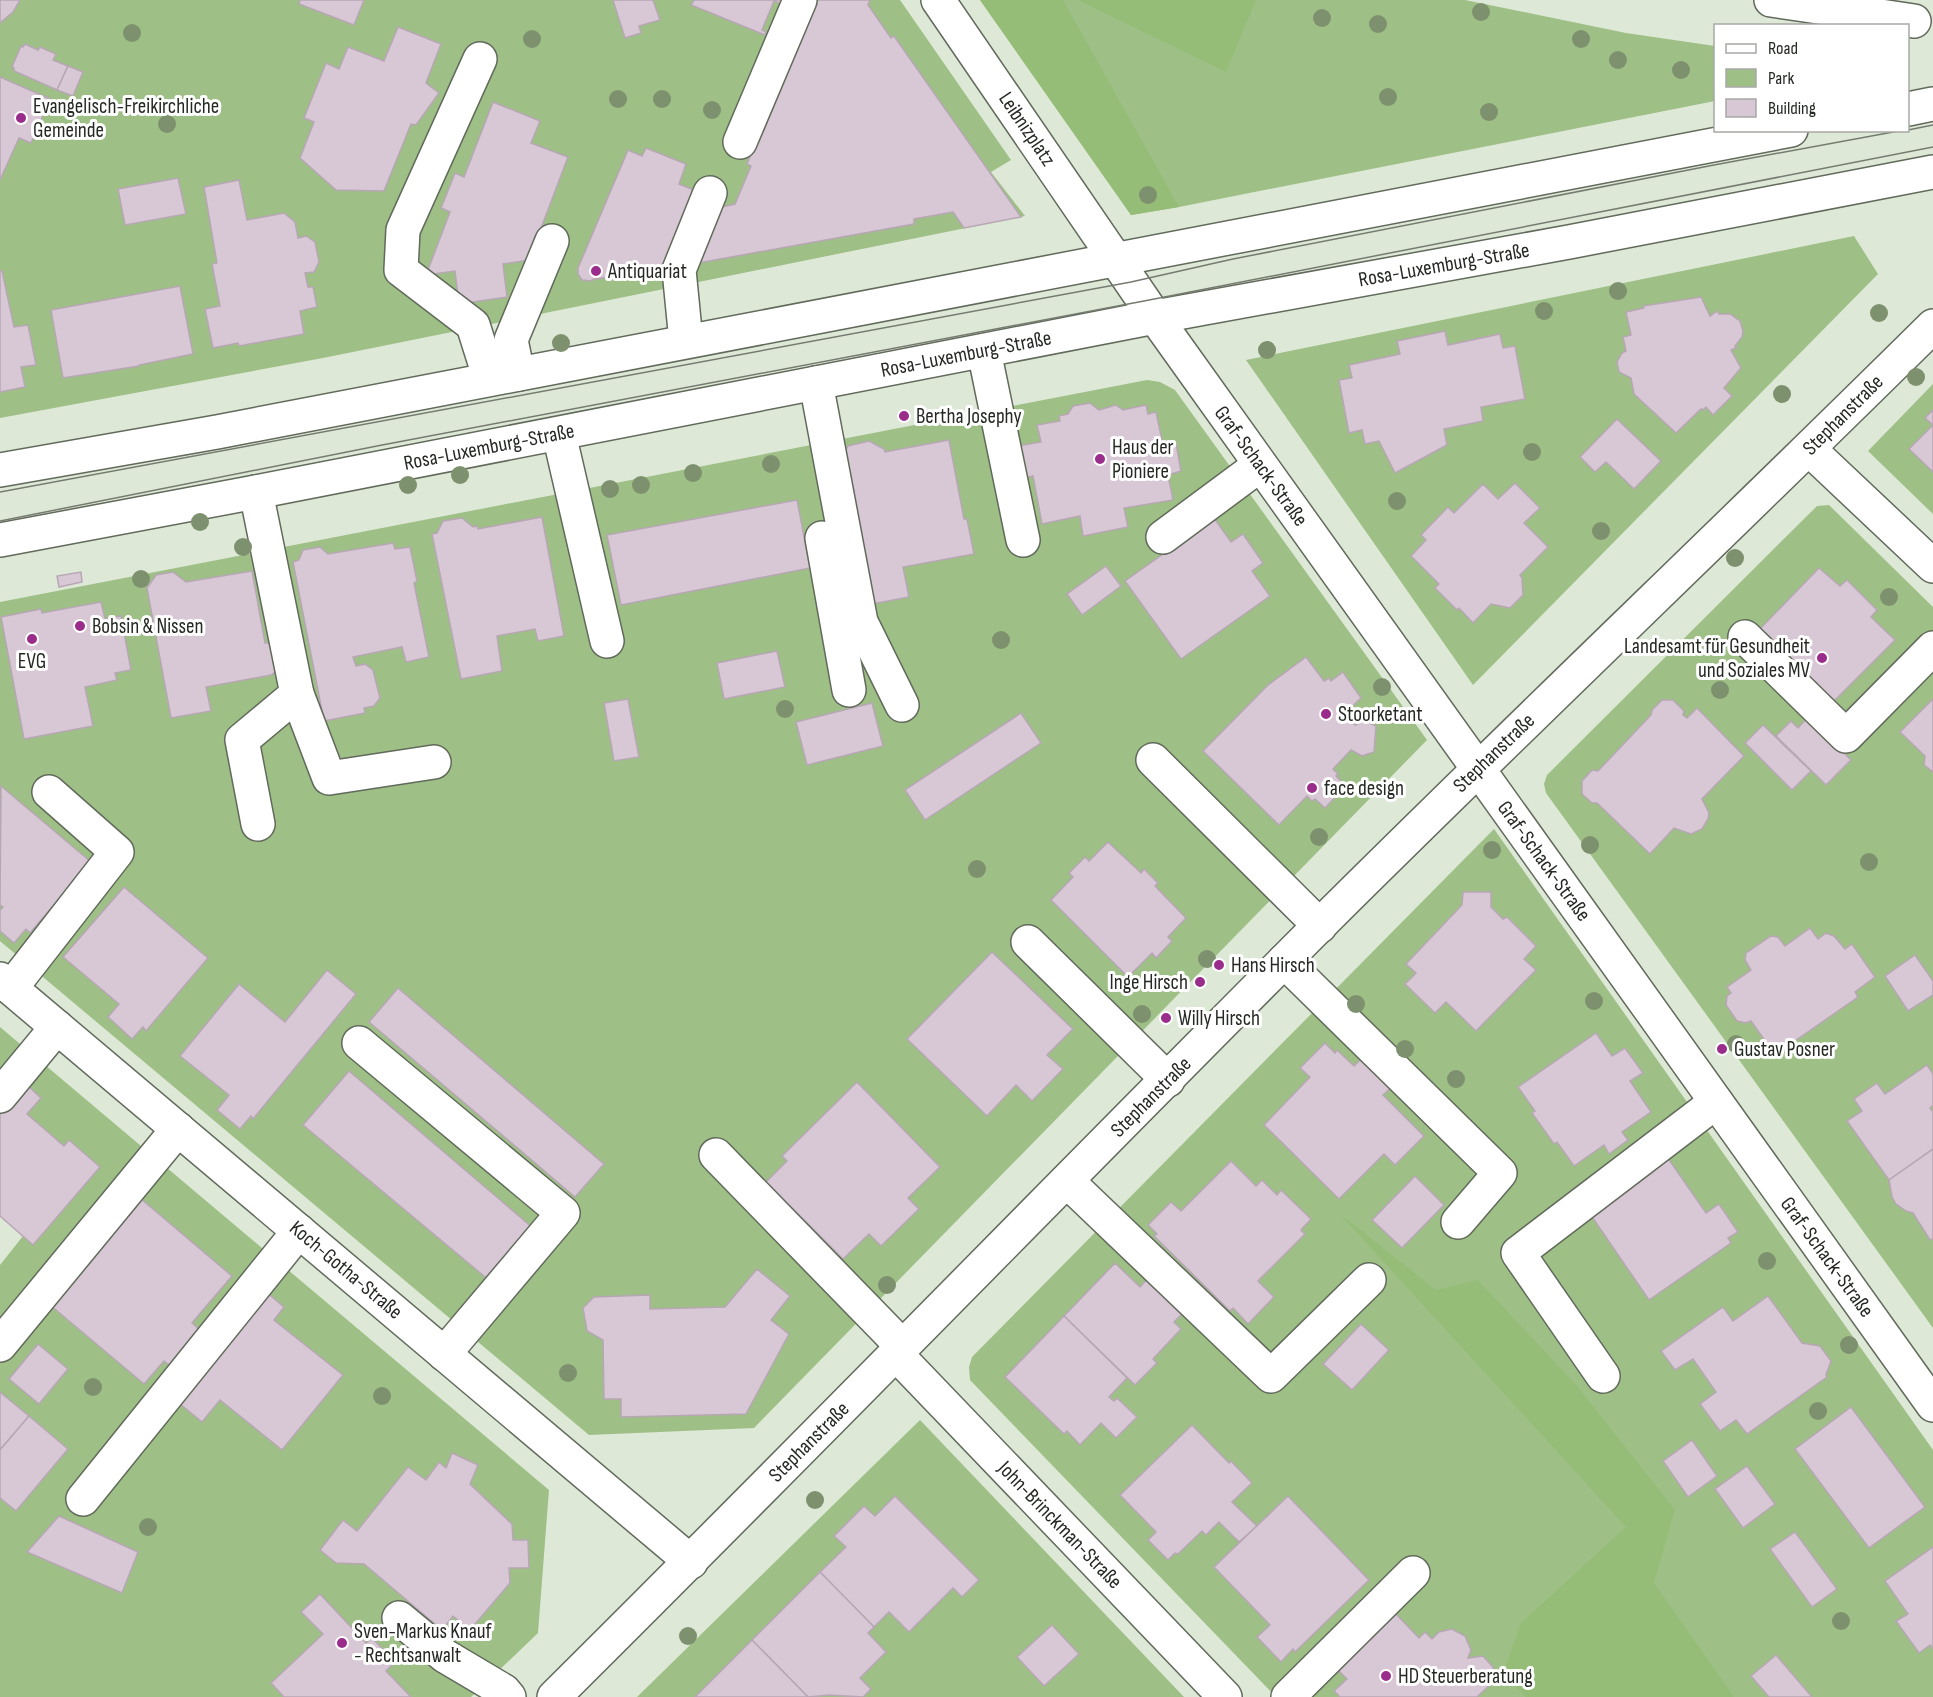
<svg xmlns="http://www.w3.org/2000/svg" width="1933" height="1697" viewBox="0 0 1933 1697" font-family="'Sofia Sans Condensed',sans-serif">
<rect width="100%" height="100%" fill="#dee8d7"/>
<g fill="#9ebf86">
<polygon points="0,0 900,0 1011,160 991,172 1025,216 323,358 0,418"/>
<polygon points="980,0 1465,0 1626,33 1715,46 1715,101 1179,207 1131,215"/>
<polygon points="1854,236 1878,274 1473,685 1246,360"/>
<polygon points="1147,380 1160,382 1175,390 1427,740 754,1428 589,1435 0,941 0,602"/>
<polygon points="1933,384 1933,514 1868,451"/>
<polygon points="1829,505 1933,607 1933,1328 1546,793 1544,784 1547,775 1817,506"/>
<polygon points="1494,829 1933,1450 1933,1697 1276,1697 970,1380 969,1367 972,1357"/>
<polygon points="0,1027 549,1490 538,1633 471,1697 0,1697 0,1265 23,1236 33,1244 100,1167 69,1141 64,1146 27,1114 25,1083 3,1066 0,1068"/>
<polygon points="920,1420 1184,1697 637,1697"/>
</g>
<g fill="#95bd77">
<polygon points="980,0 1063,0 1179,207 1131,215"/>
<polygon points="1078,0 1256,0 1226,72"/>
<polygon points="1340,1214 1436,1290 1478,1280 1577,1386 1675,1510 1654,1583 1734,1697 1526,1697 1503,1673 1521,1623 1626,1527"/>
</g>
<g fill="#d8c7d4" stroke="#b7a7b4" stroke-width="1.5">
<polygon points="0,0 20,0 13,12 0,23"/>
<polygon points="300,0 364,0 354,25 299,4"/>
<polygon points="613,0 653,0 660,20 639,26 641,33 625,38"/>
<polygon points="694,0 784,0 782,4 774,1 762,30 766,32 765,35 691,5"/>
<polygon points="814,0 870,0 868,5 891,38 894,36 1021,217 964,228 953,212 914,219 914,224 698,263 722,207 735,204 751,166 747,164"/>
<polygon points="398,27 441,44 426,83 439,93 416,125 411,124 384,191 336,190 300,158 314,122 304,118 326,63 339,69 348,47 384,61"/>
<polygon points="25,44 38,50 40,47 56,54 53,60 68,66 57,90 14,71 14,68 12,67 21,46 23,47"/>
<polygon points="68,66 83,72 73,96 57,90"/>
<polygon points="0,77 50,99 31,143 19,138 0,180"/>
<polygon points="493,102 540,121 531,143 568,157 529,260 503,264 507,297 459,304 455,271 426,275 450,212 441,208 455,173 464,177"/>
<polygon points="646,148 686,164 679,184 694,190 662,267 597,279 597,278 590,281 582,280 578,274 578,268 628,150 642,156"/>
<polygon points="178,178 186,214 125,225 118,189"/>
<polygon points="239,180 247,220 284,213 295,222 298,238 306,236 315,242 319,262 314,272 305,273 308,287 313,287 317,307 300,311 304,334 239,346 238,343 213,348 205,309 220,306 212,264 217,263 204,187"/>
<polygon points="0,271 2,271 14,327 28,325 36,365 21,367 25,387 0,392"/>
<polygon points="180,286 193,354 139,365 139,366 63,378 51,310"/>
<polygon points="1701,297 1710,316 1717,311 1719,314 1730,314 1740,321 1743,331 1742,337 1735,346 1737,347 1731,350 1741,368 1724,388 1732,396 1713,415 1706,407 1703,410 1701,409 1676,433 1634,394 1631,378 1619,372 1617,362 1622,353 1626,351 1623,337 1631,335 1626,312 1644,308 1643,306"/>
<polygon points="1445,331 1448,345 1500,334 1503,348 1515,346 1525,399 1481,407 1483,421 1444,429 1447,445 1395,473 1379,441 1365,444 1362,430 1349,433 1339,380 1352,378 1349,365 1400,354 1397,341"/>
<polygon points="1090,403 1099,410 1116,405 1123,410 1146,405 1148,414 1156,412 1163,445 1176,443 1181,471 1168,475 1173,500 1124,508 1128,527 1083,536 1080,516 1042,524 1033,476 1024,478 1018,446 1041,442 1037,425 1060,421 1059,416 1068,414 1073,406"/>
<polygon points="1933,410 1933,472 1909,449 1933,425 1925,418"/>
<polygon points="1617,419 1661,461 1634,489 1606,462 1595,472 1580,457"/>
<polygon points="949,440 964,519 967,519 974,554 903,567 909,597 867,605 843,455 848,446 869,441 884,449 885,452"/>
<polygon points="1515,483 1540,508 1524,523 1548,547 1520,575 1522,578 1523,595 1510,608 1491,604 1473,623 1459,608 1457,610 1435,588 1439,584 1411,556 1426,540 1421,535 1448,507 1454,513 1483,484 1498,499"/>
<polygon points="797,500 810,568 621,605 607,535"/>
<polygon points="542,517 564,636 538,641 535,629 497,636 502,671 461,679 432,534 437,533 443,521 462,518 473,527 477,526 478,529"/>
<polygon points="1214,518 1231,542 1243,534 1263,563 1252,571 1270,596 1181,659 1125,581"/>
<polygon points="393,543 395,549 410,547 417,581 414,583 429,657 406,662 402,647 353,657 356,666 365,664 373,670 380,698 374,706 364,708 365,713 324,721 293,562 299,560 303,550 320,547 328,554"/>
<polygon points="1106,566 1121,586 1082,615 1067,594"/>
<polygon points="1819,568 1840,586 1847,580 1877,610 1871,617 1895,640 1829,706 1756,633"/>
<polygon points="252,571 265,643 270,643 285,648 288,664 271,675 206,687 211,711 171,718 147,588 156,575 173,572 186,582"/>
<polygon points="81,572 82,582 59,587 57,576"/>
<polygon points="101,602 105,619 121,616 131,670 115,673 117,680 85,687 93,726 24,739 1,617 41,609 42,613"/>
<polygon points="777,651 785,687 724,699 717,663"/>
<polygon points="1306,657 1324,681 1329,678 1331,681 1343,672 1361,698 1345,713 1355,725 1365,721 1376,726 1374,752 1362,756 1351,750 1333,769 1338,774 1336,776 1346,786 1325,808 1315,799 1312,801 1307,796 1279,825 1203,751 1268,685"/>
<polygon points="628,699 639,757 614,761 604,703"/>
<polygon points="1933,699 1933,772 1924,765 1925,756 1900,732"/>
<polygon points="1662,700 1673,700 1684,711 1683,715 1687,718 1697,708 1744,756 1702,799 1709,813 1708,819 1702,829 1691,834 1674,828 1650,854 1597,803 1592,803 1582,794 1582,781 1592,770 1598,771 1651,715 1652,710"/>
<polygon points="872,703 883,746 807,765 796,722"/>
<polygon points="1021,713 1041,743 925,820 905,790"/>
<polygon points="1808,717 1851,760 1826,785 1776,736 1791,721 1798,728"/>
<polygon points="1763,725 1811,771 1792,790 1745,743"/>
<polygon points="1,786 91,862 30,933 26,929 14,943 0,931 0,910 3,907 0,905"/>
<polygon points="1108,842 1141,873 1144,869 1158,883 1155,886 1186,918 1168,937 1172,941 1156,958 1152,953 1128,977 1051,900 1073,877 1069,873 1085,857 1089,861"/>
<polygon points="124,887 208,958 146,1031 143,1027 132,1039 108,1017 119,1004 63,957"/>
<polygon points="1463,892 1491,892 1491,907 1503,919 1507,917 1536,946 1524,959 1536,970 1476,1031 1446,1002 1435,1013 1405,984 1416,973 1406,964 1462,905"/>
<polygon points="1810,928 1818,939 1826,933 1834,936 1845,949 1852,944 1875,977 1855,992 1858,997 1775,1055 1751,1021 1746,1023 1737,1021 1726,1005 1727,996 1731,993 1727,987 1751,970 1745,960 1746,953 1771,936 1778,937 1785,946"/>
<polygon points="992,952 1073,1029 1047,1055 1063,1069 1032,1101 1016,1085 987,1116 907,1039"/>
<polygon points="1915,955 1933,981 1933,995 1908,1011 1885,976"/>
<polygon points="327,970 356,994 253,1119 251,1116 240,1129 217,1110 229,1095 180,1056 239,984 285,1022"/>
<polygon points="398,988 604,1164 575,1197 369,1022"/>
<polygon points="1596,1033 1612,1056 1625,1048 1643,1073 1630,1081 1651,1112 1622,1132 1628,1140 1609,1154 1604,1145 1574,1166 1557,1142 1554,1144 1532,1113 1535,1111 1518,1087"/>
<polygon points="1325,1043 1335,1053 1337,1050 1354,1066 1364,1056 1394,1085 1383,1095 1424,1136 1395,1165 1384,1154 1339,1199 1264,1125 1310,1077 1300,1068"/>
<polygon points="1927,1065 1933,1074 1933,1105 1930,1108 1933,1112 1933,1149 1889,1180 1847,1121 1862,1111 1854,1099 1877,1083 1885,1094"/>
<polygon points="349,1071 533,1228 491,1282 303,1125"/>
<polygon points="857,1082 940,1167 908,1198 919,1209 881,1246 869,1234 843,1259 766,1182 787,1161 782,1156"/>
<polygon points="25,1083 41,1098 27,1114 64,1146 69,1140 100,1167 33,1245 0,1216 0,1112"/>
<polygon points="1933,1149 1933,1239 1930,1240 1913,1213 1906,1211 1896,1204 1892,1197 1889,1180"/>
<polygon points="1665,1154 1706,1213 1719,1204 1738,1232 1728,1238 1731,1243 1649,1300 1586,1208"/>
<polygon points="1231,1161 1256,1186 1262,1180 1277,1195 1281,1190 1311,1219 1301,1230 1305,1234 1258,1281 1274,1297 1248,1324 1233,1308 1230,1311 1154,1236 1157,1234 1148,1225 1171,1202 1181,1211"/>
<polygon points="1415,1176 1444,1205 1402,1248 1372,1220"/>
<polygon points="140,1198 232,1276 192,1323 200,1330 169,1365 164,1361 144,1384 50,1305"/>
<polygon points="1115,1263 1140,1287 1149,1277 1184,1312 1174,1322 1181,1329 1153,1359 1157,1363 1135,1385 1064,1316"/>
<polygon points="757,1269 790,1296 771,1320 789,1334 746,1414 621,1417 621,1399 604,1399 603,1340 587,1331 583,1308 594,1297 650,1295 650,1309 725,1307"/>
<polygon points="265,1291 284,1307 274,1320 343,1375 282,1450 220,1400 202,1422 180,1404"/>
<polygon points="1768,1296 1802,1343 1820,1346 1831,1361 1826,1375 1827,1377 1747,1434 1736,1420 1720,1431 1700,1404 1716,1392 1693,1359 1675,1370 1661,1351 1723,1307 1733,1321"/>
<polygon points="1064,1316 1127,1378 1109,1397 1114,1401 1117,1398 1137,1417 1116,1438 1101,1423 1080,1445 1067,1431 1064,1434 1005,1377"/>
<polygon points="1361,1324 1389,1350 1352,1390 1323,1364"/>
<polygon points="38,1344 68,1369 39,1404 9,1379"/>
<polygon points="0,1392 29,1416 0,1450"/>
<polygon points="1851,1407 1925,1507 1869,1548 1795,1449"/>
<polygon points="29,1416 68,1449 16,1511 0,1498 0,1450"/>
<polygon points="1192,1425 1229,1463 1231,1461 1252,1483 1232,1502 1257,1526 1239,1542 1219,1522 1206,1535 1202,1531 1178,1554 1175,1553 1168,1560 1148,1540 1156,1532 1120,1495"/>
<polygon points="1692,1440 1717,1476 1688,1497 1663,1461"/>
<polygon points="452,1453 478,1465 470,1484 512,1524 513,1540 528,1540 529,1568 509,1568 510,1583 470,1630 453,1616 442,1630 364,1564 336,1563 320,1550 343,1520 357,1531 408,1467 426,1480 439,1462 446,1468"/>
<polygon points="1747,1466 1775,1504 1743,1528 1715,1489"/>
<polygon points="895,1496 979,1580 962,1597 953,1588 909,1632 889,1612 874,1627 820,1572 846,1547 834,1536 864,1506 875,1516"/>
<polygon points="1288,1496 1369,1580 1295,1652 1293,1649 1281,1662 1257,1637 1270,1625 1214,1567"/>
<polygon points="59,1516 138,1552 122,1593 27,1552"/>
<polygon points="1795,1532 1837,1589 1812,1607 1770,1549"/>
<polygon points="1933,1547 1933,1649 1930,1645 1919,1653 1896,1621 1908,1614 1885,1581"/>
<polygon points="820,1572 874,1627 868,1633 886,1652 860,1678 871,1689 863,1697 829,1695 808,1697 752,1640"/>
<polygon points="320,1594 366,1643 372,1638 395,1662 386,1671 411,1697 284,1697 271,1683 323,1634 301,1612"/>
<polygon points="1396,1614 1419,1638 1425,1632 1432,1639 1439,1632 1452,1629 1465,1636 1471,1650 1468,1658 1483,1656 1493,1667 1493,1682 1477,1697 1340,1697 1334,1691 1347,1679 1337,1669"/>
<polygon points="1052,1625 1079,1654 1044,1686 1017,1657"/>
<polygon points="752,1640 808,1697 695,1697"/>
<polygon points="1776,1655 1812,1697 1769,1697 1751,1676"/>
</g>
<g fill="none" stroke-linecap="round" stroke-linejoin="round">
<g stroke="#616a5b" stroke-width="36">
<g id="minor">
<polyline points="938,0 1155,317 1933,1405"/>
<polyline points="1771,0 1914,21"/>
<polyline points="480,59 403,230 401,270 473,325 490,379"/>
<polyline points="1908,109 1933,104"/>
<polyline points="740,142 800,0"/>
<polyline points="686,341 679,270 710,193"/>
<polyline points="984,351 1023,540"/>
<polyline points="518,374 511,340 552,241"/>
<polyline points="816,383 861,622 902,705"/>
<polyline points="559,434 607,641"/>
<polyline points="1809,449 1933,566"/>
<polyline points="0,470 217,432 1791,130"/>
<polyline points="256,492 297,694 242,740 258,824"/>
<polyline points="1163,537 1260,465"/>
<polyline points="822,538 849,690"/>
<polyline points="0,540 256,492 1155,317 1569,242 1933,172"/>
<polyline points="1745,637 1846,736 1933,648"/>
<polyline points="297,694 329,778 434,762"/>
<polyline points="1153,760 1320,926"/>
<polyline points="1028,942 1168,1080"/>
<polyline points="1284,961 1500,1173 1458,1222"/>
<polyline points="0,979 691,1562"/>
<polyline points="11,988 117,852 49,792"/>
<polyline points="359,1043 563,1213 444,1354"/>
<polyline points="0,1096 57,1027"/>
<polyline points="716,1155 903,1347"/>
<polyline points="1067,1181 1271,1376 1369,1280"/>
<polyline points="0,1345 178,1129"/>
<polyline points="896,1354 1225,1697"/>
<polyline points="1603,1376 1518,1253 1716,1102"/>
<polyline points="83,1499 299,1231"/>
<polyline points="399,1618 445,1656 504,1691 509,1697"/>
<path d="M554,1697C813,1440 1067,1178 1325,920C1526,720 1732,525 1933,326"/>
<polyline points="1288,1697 1413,1573"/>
</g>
</g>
<use href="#minor" stroke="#fff" stroke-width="33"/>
<g stroke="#757b70" stroke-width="1.5">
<polyline points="1908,130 1933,125"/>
<polyline points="0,492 1131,282 1233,259 1714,165 1904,130"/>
<polyline points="0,521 377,446 1144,301 1933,147"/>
</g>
</g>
<g fill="#7e916e">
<circle cx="1481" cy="12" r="9"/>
<circle cx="1322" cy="18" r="9"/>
<circle cx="1378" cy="24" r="9"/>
<circle cx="132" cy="33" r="9"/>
<circle cx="532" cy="39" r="9"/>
<circle cx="1581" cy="39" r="9"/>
<circle cx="1618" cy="60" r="9"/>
<circle cx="1681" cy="70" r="9"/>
<circle cx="1388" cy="97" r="9"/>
<circle cx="618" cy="99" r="9"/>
<circle cx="662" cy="99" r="9"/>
<circle cx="712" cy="110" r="9"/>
<circle cx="1489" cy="112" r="9"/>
<circle cx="167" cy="124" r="9"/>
<circle cx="1148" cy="195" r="9"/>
<circle cx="1618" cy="291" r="9"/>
<circle cx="1544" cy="311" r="9"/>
<circle cx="1879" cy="313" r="9"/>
<circle cx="561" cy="343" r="9"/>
<circle cx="1267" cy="350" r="9"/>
<circle cx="1916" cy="377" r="9"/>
<circle cx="1782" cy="394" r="9"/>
<circle cx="1532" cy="452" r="9"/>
<circle cx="771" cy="464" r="9"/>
<circle cx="693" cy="473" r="9"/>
<circle cx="460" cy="475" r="9"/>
<circle cx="408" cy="485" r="9"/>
<circle cx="641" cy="485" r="9"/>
<circle cx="610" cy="489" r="9"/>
<circle cx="1397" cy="501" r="9"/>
<circle cx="200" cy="522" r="9"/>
<circle cx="1601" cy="531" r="9"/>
<circle cx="243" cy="547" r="9"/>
<circle cx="1735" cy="558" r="9"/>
<circle cx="141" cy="579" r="9"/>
<circle cx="1889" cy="597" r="9"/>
<circle cx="1001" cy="640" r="9"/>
<circle cx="1382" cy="687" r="9"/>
<circle cx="1720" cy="690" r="9"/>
<circle cx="785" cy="709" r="9"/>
<circle cx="1319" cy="837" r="9"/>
<circle cx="1590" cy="845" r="9"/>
<circle cx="1492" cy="850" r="9"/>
<circle cx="1869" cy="862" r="9"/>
<circle cx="977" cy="869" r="9"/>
<circle cx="1207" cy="959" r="9"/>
<circle cx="1594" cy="1001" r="9"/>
<circle cx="1356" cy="1004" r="9"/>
<circle cx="1142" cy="1014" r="9"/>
<circle cx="1736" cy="1044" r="9"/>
<circle cx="1405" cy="1049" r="9"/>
<circle cx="1456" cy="1079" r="9"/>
<circle cx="1767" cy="1261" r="9"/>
<circle cx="887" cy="1285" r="9"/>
<circle cx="1849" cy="1345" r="9"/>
<circle cx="568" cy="1373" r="9"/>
<circle cx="93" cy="1387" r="9"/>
<circle cx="382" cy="1396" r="9"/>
<circle cx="1818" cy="1411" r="9"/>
<circle cx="815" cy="1500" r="9"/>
<circle cx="148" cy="1527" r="9"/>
<circle cx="1841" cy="1621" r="9"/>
<circle cx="688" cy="1636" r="9"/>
</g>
<g fill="#9a2c8c" stroke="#fff" stroke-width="2">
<circle cx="21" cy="118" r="6"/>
<circle cx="596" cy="271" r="6"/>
<circle cx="904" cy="416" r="6"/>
<circle cx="1100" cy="459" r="6"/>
<circle cx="80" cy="626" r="6"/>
<circle cx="32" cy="639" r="6"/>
<circle cx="1822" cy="658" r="6"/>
<circle cx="1326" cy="714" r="6"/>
<circle cx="1312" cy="788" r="6"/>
<circle cx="1219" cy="965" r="6"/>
<circle cx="1200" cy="982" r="6"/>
<circle cx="1166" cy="1018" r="6"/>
<circle cx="1722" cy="1049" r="6"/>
<circle cx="342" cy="1643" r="6"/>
<circle cx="1386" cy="1676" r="6"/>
</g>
<g text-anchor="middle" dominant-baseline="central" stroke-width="6" stroke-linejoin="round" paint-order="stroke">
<g font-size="21" fill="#252923" stroke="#fff" text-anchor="start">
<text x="33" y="106">Evangelisch-Freikirchliche<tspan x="33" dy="24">Gemeinde</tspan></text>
<text x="608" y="271">Antiquariat</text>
<text x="916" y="416">Bertha Josephy</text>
<text x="1112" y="447">Haus der<tspan x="1112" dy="24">Pioniere</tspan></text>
<text x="92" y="626">Bobsin &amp; Nissen</text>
<text x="1810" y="646" text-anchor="end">Landesamt für Gesundheit<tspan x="1810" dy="24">und Soziales MV</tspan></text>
<text x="32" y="661" text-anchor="middle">EVG</text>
<text x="1338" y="714">Stoorketant</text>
<text x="1324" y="788">face design</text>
<text x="1231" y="965">Hans Hirsch</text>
<text x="1188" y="982" text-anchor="end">Inge Hirsch</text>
<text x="1178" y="1018">Willy Hirsch</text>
<text x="1734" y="1049">Gustav Posner</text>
<text x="354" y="1631">Sven-Markus Knauf<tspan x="354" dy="24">- Rechtsanwalt</tspan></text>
<text x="1398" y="1676">HD Steuerberatung</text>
</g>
<g font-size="21" fill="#252923" stroke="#fff">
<text transform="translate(1027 129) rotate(56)">Leibnizplatz</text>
<text transform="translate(1444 265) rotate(-10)">Rosa-Luxemburg-Straße</text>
<text transform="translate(966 354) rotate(-11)">Rosa-Luxemburg-Straße</text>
<text transform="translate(1843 415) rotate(-45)">Stephanstraße</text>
<text transform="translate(489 447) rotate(-11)">Rosa-Luxemburg-Straße</text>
<text transform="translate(1261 466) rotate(54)">Graf-Schack-Straße</text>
<text transform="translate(1494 753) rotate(-44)">Stephanstraße</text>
<text transform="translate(1544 861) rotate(54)">Graf-Schack-Straße</text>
<text transform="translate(1151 1097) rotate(-45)">Stephanstraße</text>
<text transform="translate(1827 1257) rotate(54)">Graf-Schack-Straße</text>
<text transform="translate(346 1270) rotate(40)">Koch-Gotha-Straße</text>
<text transform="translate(809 1442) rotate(-45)">Stephanstraße</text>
<text transform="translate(1060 1525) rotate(46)">John-Brinckman-Straße</text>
</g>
</g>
<rect x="1714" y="24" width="195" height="108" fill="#ffffff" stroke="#a8a9a7" stroke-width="1.5"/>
<rect x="1726" y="44" width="30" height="9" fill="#ffffff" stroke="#a8a9a7" stroke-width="1.5"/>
<text x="1768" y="54" font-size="18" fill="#252923">Road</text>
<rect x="1726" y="69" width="30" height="18" fill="#9ebf86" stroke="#a8a9a7" stroke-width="1.5"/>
<text x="1768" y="84" font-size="18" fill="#252923">Park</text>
<rect x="1726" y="99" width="30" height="18" fill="#d8c7d4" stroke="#a8a9a7" stroke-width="1.5"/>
<text x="1768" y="114" font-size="18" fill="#252923">Building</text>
</svg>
